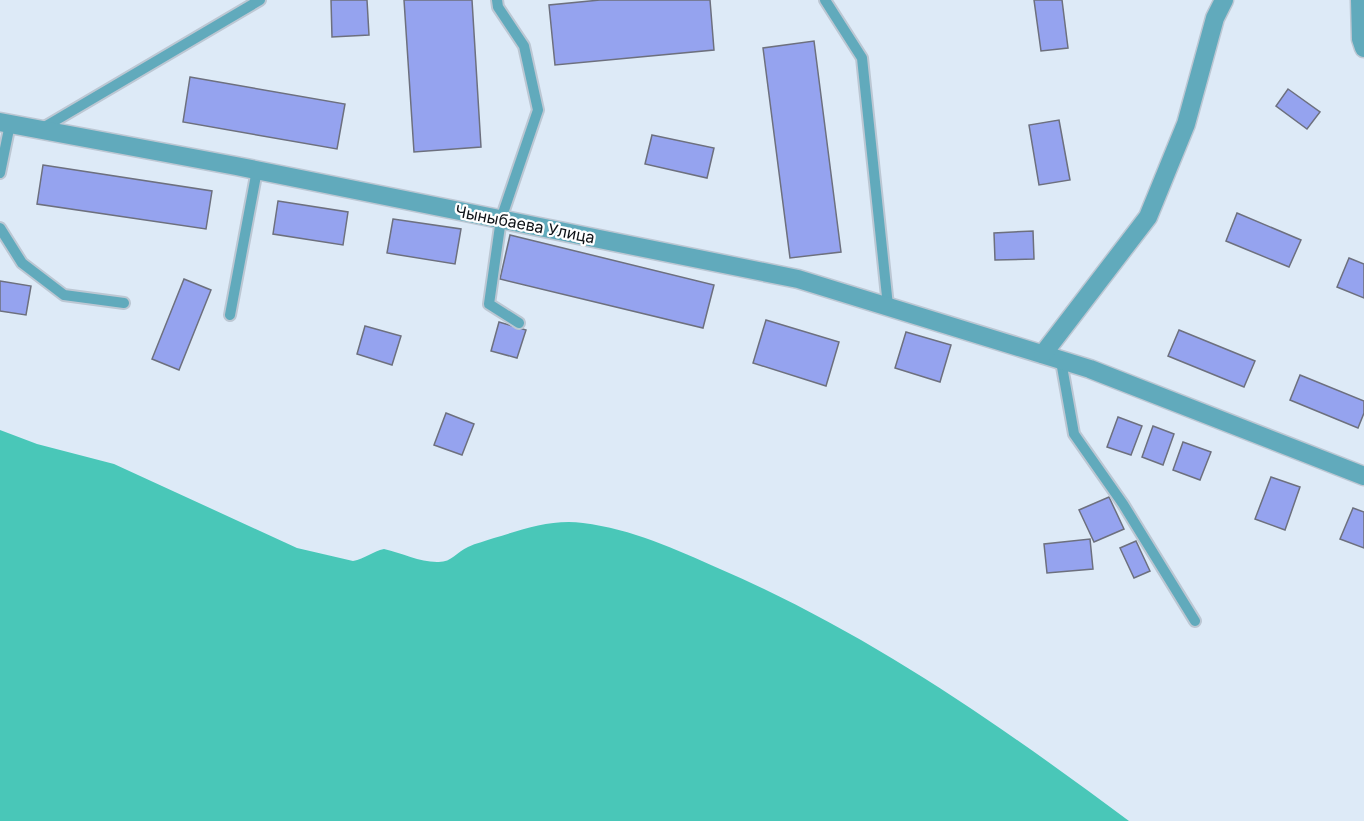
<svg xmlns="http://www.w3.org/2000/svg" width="1364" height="821" viewBox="0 0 1364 821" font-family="Inter,sans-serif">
<rect width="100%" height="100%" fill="#ddeaf7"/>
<path fill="#49c7b8" d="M0,430L37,444L114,464L297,548L353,561C365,559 373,551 384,549C402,553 419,562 437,562C451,563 457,552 468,547C476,543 486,541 494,538C524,529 552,519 583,523C632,529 675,549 720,569C868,633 1000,725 1129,821H0Z"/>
<g fill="#95a3ef" stroke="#6d707e" stroke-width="1.5">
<polygon points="331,0 367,0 369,35 332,37"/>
<polygon points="404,0 472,0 481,147 414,152"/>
<polygon points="600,0 710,0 714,50 555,65 549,5"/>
<polygon points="1034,0 1062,0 1068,48 1041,51"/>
<polygon points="814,41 841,252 790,258 763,48"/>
<polygon points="190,77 345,104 337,149 183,122"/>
<polygon points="1288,89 1320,112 1307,129 1276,106"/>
<polygon points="1059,120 1070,180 1039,185 1029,125"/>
<polygon points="652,135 714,148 707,178 645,164"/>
<polygon points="43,165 212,191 206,229 37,204"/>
<polygon points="278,201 348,212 343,245 273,234"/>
<polygon points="1237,213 1301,240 1289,267 1226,241"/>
<polygon points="393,219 461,229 455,264 387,253"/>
<polygon points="1033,231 1034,259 995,260 994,233"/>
<polygon points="510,235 714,285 703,328 500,279"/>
<polygon points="1349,258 1364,264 1364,298 1337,287"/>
<polygon points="184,279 211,290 179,370 152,359"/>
<polygon points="0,281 31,286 26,315 0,311"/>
<polygon points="766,320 839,342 826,386 753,363"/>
<polygon points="499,322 526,330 517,358 491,351"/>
<polygon points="365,326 401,336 392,365 357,354"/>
<polygon points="1179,330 1255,361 1244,387 1168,356"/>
<polygon points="906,332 951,345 940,382 895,368"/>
<polygon points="1300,375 1364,401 1364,413 1358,428 1290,400"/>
<polygon points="446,413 474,424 462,455 434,445"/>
<polygon points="1118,417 1142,426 1131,455 1107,447"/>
<polygon points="1153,426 1174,434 1163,465 1142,457"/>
<polygon points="1183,442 1211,452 1200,480 1173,470"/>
<polygon points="1271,477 1300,487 1285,530 1255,519"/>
<polygon points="1109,497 1124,529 1094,542 1079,510"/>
<polygon points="1353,508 1364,512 1364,548 1340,539"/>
<polygon points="1090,539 1093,569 1047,573 1044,544"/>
<polygon points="1136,541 1150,571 1134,578 1120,548"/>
</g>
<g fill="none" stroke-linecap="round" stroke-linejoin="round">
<g stroke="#bcc7d3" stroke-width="14">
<g id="lane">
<polyline points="497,0 498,7 524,46 538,110 501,219 489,304 519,323"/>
<polyline points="825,0 862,58 888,306"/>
<polyline points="41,129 260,0"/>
<polyline points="0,173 10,124"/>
<polyline points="0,228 22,263 64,295 124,303"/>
<polyline points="230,315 257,170"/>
<polyline points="1061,361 1074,434 1123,504 1195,621"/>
</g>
</g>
<g stroke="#bcc7d3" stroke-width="21">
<g id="street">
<polyline points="1360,0 1361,39 1364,48"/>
<polyline points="0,122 236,166 798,279 1090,369 1364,476"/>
<polyline points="1043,354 1148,217 1186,124 1215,18 1224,0"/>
</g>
</g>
<use href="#lane" stroke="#61aabc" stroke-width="10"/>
<use href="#street" stroke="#61aabc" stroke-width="18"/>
</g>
<g text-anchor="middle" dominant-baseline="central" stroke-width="4.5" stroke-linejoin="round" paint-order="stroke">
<g font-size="16" fill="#0e1217" stroke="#fff">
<text transform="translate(525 224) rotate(11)">Чыныбаева Улица</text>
</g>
</g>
</svg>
